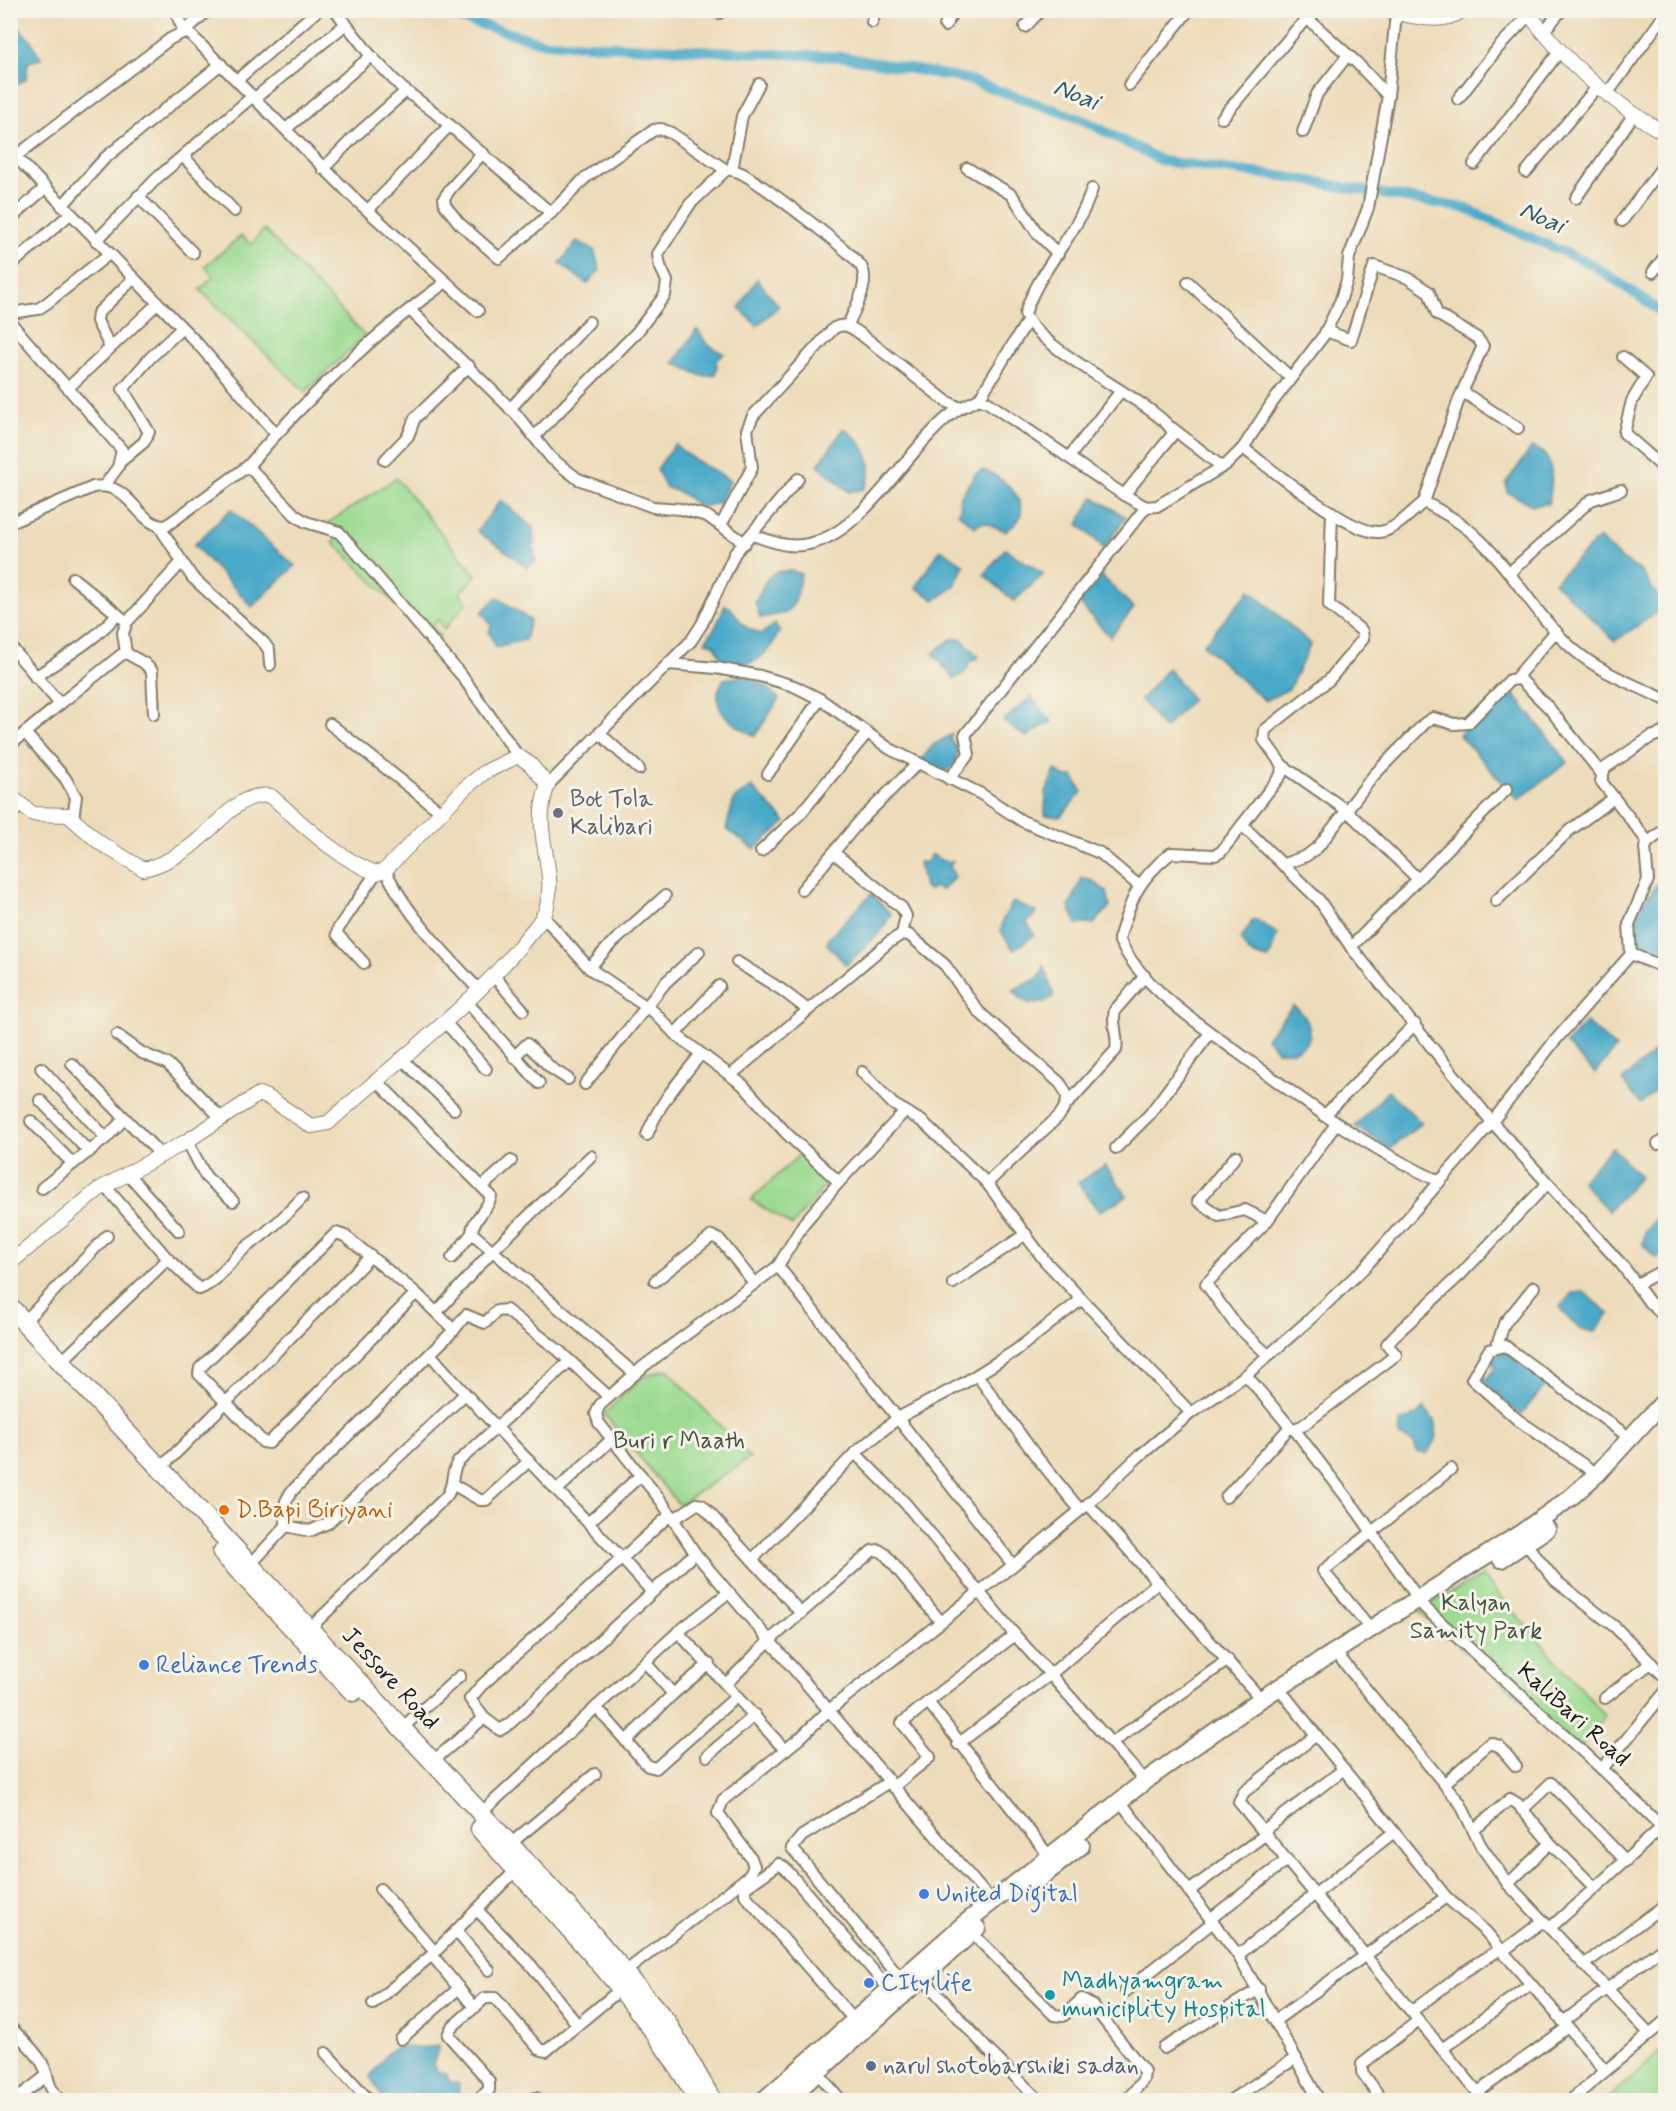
<svg xmlns="http://www.w3.org/2000/svg" width="1676" height="2111" viewBox="0 0 1676 2111" font-family="Mynerve,sans-serif">
<rect width="100%" height="100%" fill="#f7f3e8"/>
<filter id="ink" filterUnits="userSpaceOnUse"><feTurbulence type="fractalNoise" baseFrequency=".0167" numOctaves="2"/><feDisplacementMap in="SourceGraphic" scale="12" xChannelSelector="R" yChannelSelector="G"/><feConvolveMatrix kernelMatrix="1 2 1 2 8 2 1 2 1" color-interpolation-filters="sRGB"/></filter>
<filter id="wash" filterUnits="userSpaceOnUse"><feTurbulence type="fractalNoise" baseFrequency=".008" numOctaves="4" result="noise"/><feDisplacementMap in="SourceGraphic" scale="24" xChannelSelector="R" yChannelSelector="G"/><feGaussianBlur stdDeviation="1.35" result="paint"/><feColorMatrix in="noise" values="0 0 0 0 0 0 0 0 0 0 0 0 0 0 0 0 0 1.4 0 .05"/><feComposite in="paint" operator="in"/></filter>
<g filter="url(#wash)">
<rect width="100%" height="100%" fill="#eddcb9"/>
<g fill="#9bdb91" stroke="#5c7c56" stroke-width="1.5">
<polygon points="264,229 365,336 305,392 200,290 213,277 205,266 241,236 252,244"/>
<polygon points="396,478 476,575 460,593 467,602 444,630 438,619 432,627 440,636 432,641 333,542 338,537 328,523"/>
<polygon points="801,1153 830,1179 792,1226 751,1200"/>
<polygon points="667,1369 750,1458 679,1505 604,1414 642,1377"/>
<polygon points="1483,1576 1605,1716 1580,1750 1418,1610"/>
<polygon points="1665,2048 1665,2100 1607,2100"/>
</g>
<g fill="#4aa9c8" stroke="#336272" stroke-width="1.5">
<polygon points="15,24 31,41 41,59 28,62 26,79 13,87 10,86 10,29"/>
<polygon points="577,241 594,250 600,270 587,284 560,263"/>
<polygon points="757,279 779,306 757,326 739,308"/>
<polygon points="697,329 707,344 724,354 716,360 717,368 715,375 702,376 674,363"/>
<path d="M844,428C866,444 878,464 864,489L849,492L818,465Z"/>
<path d="M675,444C692,462 710,466 730,481L719,503L700,507L681,493L665,487L657,469Z"/>
<path d="M1532,447C1557,455 1553,484 1548,504L1532,505L1507,492L1506,483Z"/>
<path d="M982,470C1007,476 1042,514 1005,531L983,522L975,527L958,513L961,506L959,499L975,474Z"/>
<polygon points="1093,497 1126,517 1104,548 1078,524"/>
<path d="M501,500L533,528L535,562L527,568C511,553 494,544 477,531Z"/>
<polygon points="231,509 295,566 252,607 194,545"/>
<polygon points="1599,538 1620,558 1641,571 1665,607 1615,641 1554,582"/>
<polygon points="941,549 964,565 954,587 935,600 915,587"/>
<polygon points="1005,549 1044,574 1014,601 984,575"/>
<polygon points="1094,568 1134,608 1110,637 1072,595"/>
<path d="M780,571H793L801,574L795,602L786,613L760,618L755,602C764,588 762,577 780,571Z"/>
<polygon points="1250,590 1311,644 1289,689 1265,701 1203,645"/>
<polygon points="497,597 530,620 525,640 496,647 489,632 491,625 482,612"/>
<path d="M725,605C735,609 736,617 743,624C748,630 755,631 761,634L775,624L780,631C765,659 756,667 724,664L714,644L705,642L716,626Z"/>
<path d="M951,639H962L979,657L969,663C968,672 963,675 954,679L933,653Z"/>
<polygon points="1168,668 1192,699 1164,729 1141,699"/>
<path d="M745,676L766,686L779,699L755,736C732,724 705,709 724,679Z"/>
<polygon points="1507,686 1568,762 1518,800 1459,735"/>
<polygon points="1031,697 1052,721 1026,737 1003,721"/>
<polygon points="952,734 950,739 958,751 954,765 944,772 921,760 933,745"/>
<polygon points="1055,770 1066,777 1073,776 1082,792 1060,817 1045,815 1046,792"/>
<polygon points="752,787 786,822 754,849 726,829 734,799"/>
<polygon points="931,854 942,861 953,861 950,866 955,877 942,890 936,887 929,890 924,887 919,862 927,862"/>
<polygon points="1082,878 1093,881 1107,892 1110,906 1094,924 1077,924 1069,907"/>
<path d="M1661,880L1665,882V955L1657,960L1639,956L1629,941C1633,915 1645,899 1661,880Z"/>
<polygon points="871,894 891,914 881,932 846,965 827,944 829,938"/>
<polygon points="1013,902 1037,912 1027,923 1035,935 1013,950 1001,931 1003,919"/>
<path d="M1253,920H1257L1277,934L1269,959C1255,956 1246,954 1241,939Z"/>
<path d="M1044,966L1054,996C1038,1008 1024,1006 1013,990L1040,977Z"/>
<path d="M1293,1006C1310,1015 1319,1042 1296,1050C1291,1052 1283,1051 1277,1051L1266,1038Z"/>
<polygon points="1586,1022 1616,1048 1595,1073 1566,1044"/>
<polygon points="1659,1047 1665,1055 1665,1082 1641,1104 1622,1081"/>
<polygon points="1388,1091 1422,1123 1390,1149 1355,1126"/>
<polygon points="1612,1147 1640,1177 1608,1211 1581,1181"/>
<polygon points="1105,1165 1127,1196 1099,1212 1078,1183"/>
<polygon points="1663,1208 1665,1212 1665,1252 1656,1258 1643,1245 1645,1232"/>
<path d="M1584,1292L1609,1313L1595,1332C1579,1331 1567,1320 1560,1307L1572,1293Z"/>
<polygon points="1503,1350 1546,1384 1521,1415 1477,1381 1481,1376 1487,1379 1495,1367 1491,1361"/>
<polygon points="1424,1407 1434,1420 1437,1436 1427,1454 1417,1452 1413,1442 1399,1436 1400,1422 1418,1414"/>
<polygon points="399,2046 417,2048 439,2046 433,2065 438,2072 447,2074 449,2081 459,2084 458,2100 384,2100 370,2076 389,2052"/>
</g>
<g fill="none" stroke-linecap="round" stroke-linejoin="round">
<polyline stroke="#4aa9c8" stroke-width="10" points="442,10 458,18 544,43 845,57 966,79 1083,120 1162,161 1287,177 1464,208 1593,265 1666,315"/>
</g>
</g>
<g filter="url(#ink)">
<g fill="none" stroke-linecap="round" stroke-linejoin="round">
<g stroke="#847c6a" stroke-width="14">
<g id="minor">
<polyline points="175,10 184,32 208,10"/>
<polyline points="335,10 371,56 402,88 434,112 551,213"/>
<polyline points="719,13 719,10"/>
<polyline points="1308,19 1357,63 1388,96"/>
<polyline points="872,22 876,10"/>
<polyline points="945,26 954,10"/>
<polyline points="1025,27 1041,10"/>
<polyline points="1542,33 1562,10"/>
<polyline points="237,80 318,10"/>
<polyline points="1129,85 1189,10"/>
<polyline points="1607,94 1666,13"/>
<polyline points="255,98 346,24"/>
<polyline points="1458,99 1498,48 1529,15"/>
<polyline points="1222,118 1296,30 1317,10"/>
<polyline points="286,129 371,56"/>
<polyline points="1303,132 1317,94 1348,55"/>
<polyline points="11,152 198,344 276,434"/>
<polyline points="483,153 451,188 444,198 445,205 459,223 499,258 551,213 585,178 654,130 661,129 671,133 726,170"/>
<polyline points="16,156 170,39 184,32 191,35 355,199 478,311"/>
<polyline points="183,156 234,211"/>
<polyline points="1474,164 1559,52"/>
<polyline points="967,168 1012,195 1038,234 1058,254"/>
<polyline points="323,169 354,137 406,91"/>
<polyline points="732,170 742,116 759,84"/>
<polyline points="1526,172 1597,87"/>
<path d="M1092,189C1078,235 1039,268 1025,314C1041,354 1169,409 1173,434L1124,495"/>
<polyline points="138,196 193,253"/>
<polyline points="1576,198 1634,114"/>
<polyline points="62,206 105,158 221,64"/>
<polyline points="368,210 450,125"/>
<polyline points="10,219 45,188"/>
<polyline points="1622,221 1666,162"/>
<polyline points="96,241 157,178 253,96"/>
<polyline points="10,266 70,214"/>
<polyline points="1653,272 1666,255"/>
<path d="M446,282C373,334 306,399 248,466L295,515L306,522L339,532L462,676L518,756"/>
<polyline points="1188,282 1291,378"/>
<polyline points="410,310 516,414 551,458 578,479 653,507 681,509 707,516 745,543"/>
<polyline points="10,313 38,309 47,303 109,254"/>
<polyline points="10,322 122,450 118,467 105,485"/>
<polyline points="1326,331 1351,340 1374,266 1408,278 1429,292 1437,314 1477,338 1483,346 1459,399 1424,502"/>
<polyline points="110,347 97,321 98,313 133,279"/>
<polyline points="1623,357 1646,377 1632,401 1624,433 1666,470"/>
<polyline points="69,387 157,304"/>
<polyline points="1463,392 1518,428"/>
<polyline points="979,399 1028,320"/>
<polyline points="510,409 589,322"/>
<polyline points="1172,428 1222,467"/>
<path d="M534,437L637,332L665,295L667,281L660,266L658,254L690,204L726,170C732,169 737,171 743,174C762,185 855,253 862,268C870,285 854,310 848,325"/>
<path d="M1243,448C1269,467 1349,534 1379,532C1395,531 1412,511 1424,502C1445,513 1464,524 1481,541C1515,574 1537,617 1573,649C1599,672 1635,685 1666,700"/>
<polyline points="1069,457 1120,392"/>
<polyline points="385,460 408,436 415,418 469,366"/>
<polyline points="120,462 144,442 149,432 123,389 150,358 181,329"/>
<path d="M10,523L93,487C131,480 137,527 166,526L248,466"/>
<path d="M721,525L752,468L747,430L753,416L834,328C844,323 849,326 858,332L946,401L960,408L979,399L987,402L1124,495L1146,507L1157,506L1227,464L1243,448L1272,403L1324,335L1340,302L1347,280L1349,257L1368,208L1388,96L1396,13"/>
<polyline points="159,526 192,577 264,643 269,650 270,665"/>
<path d="M752,535C763,538 776,544 788,545C859,553 905,443 960,408"/>
<polyline points="1509,573 1591,500 1621,490"/>
<polyline points="73,578 122,618"/>
<polyline points="10,646 60,704 121,655 126,653 144,663 152,671 154,714"/>
<polyline points="126,653 123,633 127,622 181,563"/>
<polyline points="668,664 691,641 702,624 735,553 798,479"/>
<path d="M35,677C64,657 95,641 117,614"/>
<polyline points="1515,679 1556,631"/>
<polyline points="330,724 442,813"/>
<polyline points="1666,732 1651,737 1605,768 1601,781 1648,842 1666,829"/>
<polyline points="25,733 65,778 76,797 73,819"/>
<polyline points="599,733 639,769"/>
<polyline points="10,745 60,704"/>
<polyline points="1282,765 1346,810 1418,879"/>
<polyline points="768,774 820,699"/>
<polyline points="949,779 969,754 965,735 1146,507"/>
<polyline points="548,785 668,664 716,668 760,676 794,686 820,699 890,749 981,794 1022,821 1100,853 1138,885"/>
<polyline points="10,813 21,807"/>
<polyline points="1242,825 1281,775 1282,765 1264,740 1265,730 1329,680 1363,639 1362,631 1329,605 1332,512"/>
<polyline points="761,851 801,813 867,733"/>
<polyline points="834,853 902,908 906,916 902,934"/>
<polyline points="1284,864 1306,856 1318,847 1374,775 1425,723 1433,718 1454,724 1468,723 1510,680 1520,679 1549,708 1601,773"/>
<path d="M385,870C408,916 444,953 479,990"/>
<polyline points="802,890 858,823 918,763"/>
<polyline points="1496,901 1570,830 1614,798"/>
<polyline points="543,916 589,968 654,1012 675,1034 743,1085 786,1133 839,1182 804,1223 778,1266"/>
<polyline points="1351,947 1507,789"/>
<polyline points="1631,954 1666,968"/>
<polyline points="737,962 782,990 808,1010"/>
<polyline points="364,963 337,934 338,929 376,873"/>
<polyline points="589,968 610,945 665,896"/>
<polyline points="494,976 523,1010"/>
<polyline points="467,1002 539,1083"/>
<polyline points="445,1022 486,1069"/>
<polyline points="675,1034 719,986"/>
<polyline points="117,1035 142,1053 168,1064 221,1118"/>
<polyline points="514,1057 527,1044 551,1068 568,1079"/>
<polyline points="401,1058 454,1109"/>
<polyline points="72,1064 161,1155"/>
<polyline points="41,1068 106,1138"/>
<polyline points="862,1072 893,1104 923,1122 987,1183 1045,1261 1191,1413"/>
<path d="M731,1075L888,943L902,934L909,935L945,965L979,1012L1060,1083C1070,1097 1069,1102 1059,1116L987,1183"/>
<path d="M376,1080L491,1196C489,1210 472,1218 472,1233"/>
<polyline points="585,1084 666,982 699,952"/>
<polyline points="40,1100 89,1152"/>
<path d="M1068,1103L1116,1050C1119,1036 1111,1024 1115,1010L1145,976"/>
<polyline points="1324,1116 1415,1024"/>
<polyline points="31,1121 73,1164"/>
<path d="M647,1135C659,1103 680,1080 701,1054"/>
<polyline points="187,1141 206,1177 233,1201"/>
<polyline points="1658,1144 1666,1138"/>
<polyline points="1116,1148 1150,1114 1210,1033"/>
<polyline points="1236,1156 1198,1201 1219,1216 1245,1210 1267,1221"/>
<polyline points="128,1174 179,1231"/>
<path d="M1439,1181C1367,1148 1303,1101 1240,1054C1200,1025 1139,985 1119,939C1131,899 1137,880 1171,853L1215,855L1221,852L1242,825L1319,900L1351,947L1492,1122L1622,1265L1649,1302L1666,1318"/>
<polyline points="839,1182 905,1111"/>
<path d="M105,1186L168,1259L199,1289C220,1282 231,1257 249,1245C269,1232 285,1216 302,1198"/>
<polyline points="482,1187 511,1161"/>
<polyline points="42,1188 106,1138 125,1118"/>
<polyline points="452,1258 472,1233 635,1374"/>
<polyline points="655,1281 712,1236 721,1241 754,1283"/>
<polyline points="953,1283 1026,1234"/>
<polyline points="1637,1284 1666,1269"/>
<polyline points="1082,1299 1015,1351 964,1383 898,1418 855,1453 905,1503 1015,1635 1145,1781"/>
<polyline points="437,1312 492,1251 591,1156"/>
<polyline points="24,1322 107,1236"/>
<polyline points="454,1330 466,1315 485,1323 497,1311 506,1310 558,1350 609,1397"/>
<polyline points="1497,1346 1504,1324 1534,1287"/>
<path d="M431,1355C501,1437 580,1510 651,1591"/>
<polyline points="1268,1355 1235,1324 1206,1284 1267,1221 1336,1124"/>
<polyline points="61,1362 168,1259"/>
<polyline points="977,1375 1036,1456 1080,1510"/>
<polyline points="1246,1375 1290,1427 1294,1429 1302,1426 1396,1355 1387,1344 1395,1335 1461,1274 1547,1184"/>
<polyline points="1294,1429 1357,1511 1424,1607 1602,1769 1666,1831"/>
<polyline points="160,1469 371,1256"/>
<polyline points="1597,1474 1518,1420 1472,1379 1489,1350 1505,1346 1630,1438"/>
<polyline points="452,1484 480,1500 486,1500 529,1461"/>
<polyline points="557,1490 612,1439"/>
<polyline points="1226,1497 1290,1427"/>
<polyline points="1088,1504 1261,1699"/>
<polyline points="674,1519 697,1504 702,1505 801,1613"/>
<polyline points="589,1522 641,1475"/>
<polyline points="286,1526 310,1531 328,1523 465,1394"/>
<polyline points="1526,1544 1555,1580 1615,1627 1666,1678"/>
<polyline points="752,1560 855,1453"/>
<polyline points="250,1565 286,1526 286,1501 291,1492 454,1330 416,1293 345,1236 336,1233 200,1368 199,1374 263,1442 269,1443 416,1293"/>
<path d="M310,1628L446,1497C455,1486 450,1473 458,1462L570,1361"/>
<polyline points="1371,1629 1323,1571 1451,1469"/>
<polyline points="678,1632 785,1750"/>
<polyline points="1015,1635 928,1702 1049,1856"/>
<polyline points="1341,1659 1460,1803 1481,1846 1508,1884 1649,2033"/>
<polyline points="645,1662 673,1694 709,1664"/>
<polyline points="726,1684 769,1641 872,1551 879,1550 885,1554 941,1622"/>
<polyline points="1285,1696 1446,1897 1486,1932 1605,2070"/>
<polyline points="1605,1698 1651,1663"/>
<polyline points="596,1707 648,1766 656,1768 737,1696"/>
<polyline points="484,1718 470,1699 481,1686 671,1514"/>
<polyline points="402,1728 460,1676"/>
<polyline points="1315,1736 1244,1792 1239,1802 1484,2100"/>
<polyline points="626,1741 673,1694"/>
<polyline points="1113,1742 1228,1660"/>
<polyline points="958,1744 1051,1674 1158,1582"/>
<polyline points="707,1756 755,1715"/>
<polyline points="433,1761 484,1718 500,1730 508,1725 695,1553"/>
<polyline points="1602,1769 1666,1691"/>
<polyline points="889,1782 802,1836 792,1848 901,1979"/>
<polyline points="1445,1783 1490,1743 1499,1746 1516,1766"/>
<polyline points="893,1787 930,1757 902,1723 928,1702"/>
<polyline points="1120,1801 1238,1955 1319,2100"/>
<polyline points="1522,1810 1551,1783 1626,1861"/>
<polyline points="481,1813 678,1632 728,1593"/>
<polyline points="1474,1830 1510,1799 1518,1804 1550,1843"/>
<polyline points="1263,1831 1344,1769"/>
<polyline points="510,1844 595,1774"/>
<polyline points="1508,1884 1550,1843 1595,1888 1662,1827"/>
<polyline points="380,1889 435,1952"/>
<polyline points="1189,1891 1266,1834"/>
<polyline points="992,1902 695,1553 662,1502 599,1423 596,1414 600,1405 644,1366 778,1266 1013,1565"/>
<polyline points="477,1910 531,1965 577,2024"/>
<polyline points="1210,1919 1287,1860"/>
<polyline points="1550,1928 1595,1888"/>
<polyline points="968,1929 1054,2015 1063,2016 1082,1999 1092,2005 1144,2071 1143,2080 1127,2100"/>
<polyline points="456,1931 489,1970"/>
<polyline points="1503,1951 1543,1921"/>
<polyline points="432,1955 474,2007"/>
<polyline points="1238,1955 1394,1832"/>
<polyline points="1585,1964 1666,1904"/>
<polyline points="625,1972 750,1875 754,1866 751,1858 718,1813 723,1800 800,1738 829,1710 1016,1563 1088,1504 1138,1457 1191,1413 1246,1375 1309,1320 1365,1267 1492,1122 1553,1043 1631,954 1629,924 1648,880 1645,848 1648,842"/>
<polyline points="920,1975 988,2050 1039,2100"/>
<polyline points="1126,1991 1213,1922"/>
<polyline points="373,2004 432,1955 516,1870"/>
<polyline points="1412,2011 1465,1971 1501,1949"/>
<polyline points="1276,2020 1446,1897"/>
<polyline points="855,2021 745,1895 745,1888 779,1864 785,1868 889,1989"/>
<polyline points="1563,2022 1666,1945"/>
<path d="M10,2027C21,2038 35,2050 42,2063C51,2079 45,2086 61,2100"/>
<polyline points="401,2039 459,1988"/>
<polyline points="1164,2048 1259,1989"/>
<polyline points="1442,2049 1531,1984"/>
<polyline points="326,2053 369,2100"/>
<polyline points="814,2069 841,2100"/>
<polyline points="1478,2092 1568,2027"/>
<polyline points="536,2098 540,2100"/>
<polyline points="15,2100 45,2077"/>
<polyline points="477,2100 489,2090 489,2081 448,2035 452,2027 485,1998 495,1998 539,2049 546,2051 622,1988"/>
<polyline points="1231,2100 1296,2058"/>
<polyline points="1382,2100 1362,2072 1362,2064 1418,2021"/>
<polyline points="1571,2100 1666,2020"/>
</g>
</g>
<g stroke="#847c6a" stroke-width="16">
<g id="tertiary">
<path d="M1393,10L1396,13C1419,17 1443,25 1463,10"/>
<path d="M1526,10C1564,61 1610,102 1666,134"/>
<path d="M10,796L33,814L68,815L100,843L143,869C160,866 184,853 197,841C219,824 240,791 271,796C303,824 336,858 376,873L385,870L465,788L485,772L518,756L530,764L548,785C530,830 557,865 547,906C545,918 535,927 528,936C471,1008 395,1062 328,1123L311,1126L269,1098L259,1094L187,1141L98,1190L10,1263"/>
</g>
</g>
<g stroke="#847c6a" stroke-width="20">
<g id="primary">
<polyline points="1501,1559 1547,1529"/>
<polyline points="1035,1882 1081,1846"/>
<polyline points="764,2100 964,1924 1145,1781 1261,1699 1521,1533 1570,1498 1597,1474 1666,1399"/>
<polyline points="787,2100 977,1928"/>
</g>
</g>
<g stroke="#847c6a" stroke-width="21">
<g id="trunk">
<polyline points="10,1307 582,1922 666,2021 712,2100"/>
<polyline points="222,1553 353,1692"/>
<path d="M480,1829C557,1917 641,1998 698,2100"/>
</g>
</g>
<use href="#minor" stroke="#fff" stroke-width="10"/>
<use href="#tertiary" stroke="#fff" stroke-width="14"/>
<use href="#primary" stroke="#fff" stroke-width="16"/>
<use href="#trunk" stroke="#fff" stroke-width="18"/>
</g>
</g>
<circle fill="#6b7280" stroke="#f7f3e8" stroke-width="2" cx="558" cy="813" r="6"/>
<circle fill="#e8710a" stroke="#f7f3e8" stroke-width="2" cx="224" cy="1510" r="6"/>
<g fill="#3f7fe0" stroke="#f7f3e8" stroke-width="2">
<circle cx="144" cy="1665" r="6"/>
<circle cx="924" cy="1894" r="6"/>
<circle cx="869" cy="1983" r="6"/>
</g>
<circle fill="#0f9aa8" stroke="#f7f3e8" stroke-width="2" cx="1050" cy="1995" r="6"/>
<circle fill="#5c6f8a" stroke="#f7f3e8" stroke-width="2" cx="871" cy="2066" r="6"/>
<g text-anchor="middle" dominant-baseline="central" stroke-width="6" stroke-linejoin="round" paint-order="stroke">
<g font-size="24" fill="#5b616d" stroke="#f7f3e8" text-anchor="start">
<text x="570" y="799">Bot Tola<tspan x="570" dy="28">Kalibari</tspan></text>
</g>
<g font-size="24" fill="#42553f" stroke="#f7f3e8">
<text x="679" y="1441">Buri r Maath</text>
<text x="1476" y="1603">Kalyan<tspan x="1476" dy="28">Samity Park</tspan></text>
</g>
<g font-size="24" fill="#c56008" stroke="#f7f3e8" text-anchor="start">
<text x="236" y="1510">D.Bapi Biriyani</text>
</g>
<g font-size="24" fill="#366cbe" stroke="#f7f3e8" text-anchor="start">
<text x="156" y="1665">Reliance Trends</text>
<text x="936" y="1894">United Digital</text>
<text x="881" y="1983">CIty life</text>
</g>
<g font-size="24" fill="#1c1c1c" stroke="#f7f3e8">
<text transform="translate(390 1679) rotate(47)">Jessore Road</text>
<text transform="translate(1573 1715) rotate(42)">KaliBari Road</text>
</g>
<g font-size="24" fill="#0d838f" stroke="#f7f3e8" text-anchor="start">
<text x="1062" y="1981">Madhyamgram<tspan x="1062" dy="28">municiplity Hospital</tspan></text>
</g>
<g font-size="24" fill="#4e5e75" stroke="#f7f3e8" text-anchor="start">
<text x="883" y="2066">narul shotobarshiki sadan</text>
</g>
<g font-size="26" font-style="italic" fill="#315b69" stroke="#f7f3e8">
<text transform="translate(1076 95) rotate(22)">Noai</text>
<text transform="translate(1542 218) rotate(24)">Noai</text>
</g>
</g>
<rect width="1676" height="2111" fill="none" stroke="#f7f3e8" stroke-width="36"/>
</svg>
